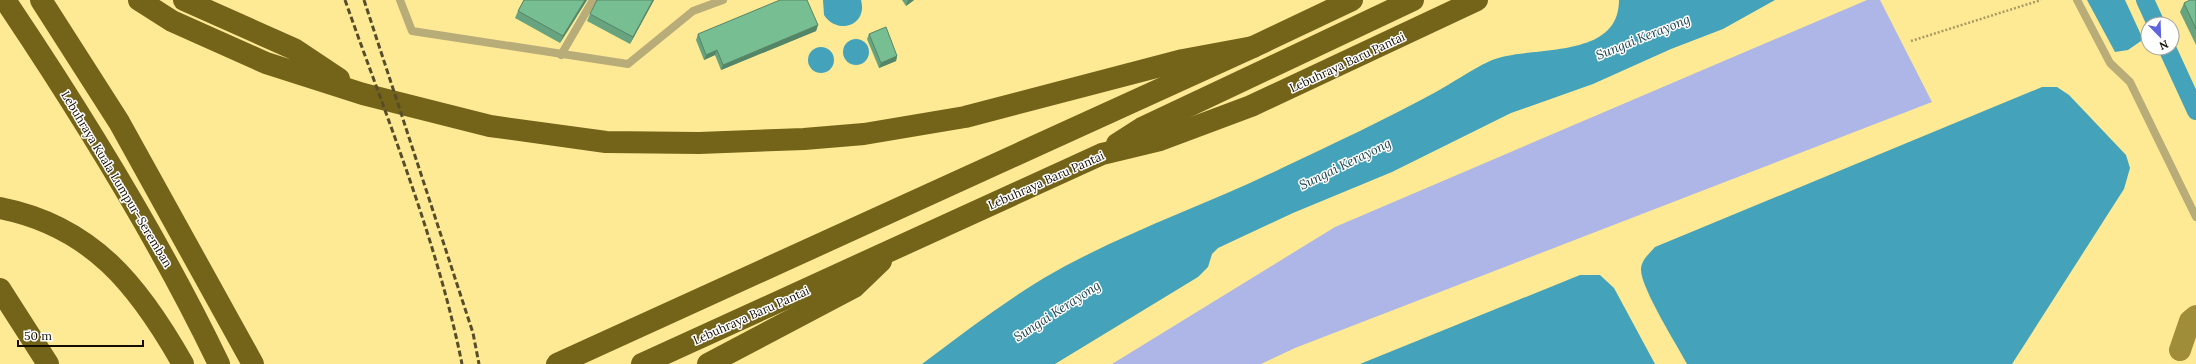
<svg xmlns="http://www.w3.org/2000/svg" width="2196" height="364" viewBox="0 0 2196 364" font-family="Lora,serif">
<rect width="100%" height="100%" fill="#feea95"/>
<polygon fill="#adb6e6" points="1867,0 1880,0 1932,102 1295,348 1261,364 1112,364 1335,227"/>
<g fill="#44a3ba">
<path d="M823,0H861C868,25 838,36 824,15Z"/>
<path d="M1619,0H1775L1723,29L1671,49L1593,84L1511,113L1392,172L1293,213L1218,248L1212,254L1208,267L1198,277L1055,364H922C962,334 1001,304 1044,278C1119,234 1204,206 1282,168C1333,144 1384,120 1434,93C1453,83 1470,70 1490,61C1528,44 1619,62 1619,0Z"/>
<polygon points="2087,0 2125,0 2142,37 2141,41 2128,50 2115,52"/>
<circle cx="856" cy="52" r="13"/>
<circle cx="821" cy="60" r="13"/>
<path d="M2042,87H2057L2069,95L2126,155L2130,168L2124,189L2012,364H1687C1677,345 1641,288 1641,270C1641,260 1649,254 1655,247Z"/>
<polygon points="1580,275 1600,275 1614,288 1655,364 1360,364"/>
</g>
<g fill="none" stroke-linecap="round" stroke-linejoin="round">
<g stroke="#44a3ba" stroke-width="18">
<polyline points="2145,0 2156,24"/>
<polyline points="2167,48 2196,111"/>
</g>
<polyline stroke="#a99a5f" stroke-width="2.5" stroke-dasharray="2 2" stroke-linecap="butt" points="1911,41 2041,0"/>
<g stroke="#b8ac79" stroke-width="8">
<polyline points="400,0 412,31 628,64 693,11 723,0"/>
<polyline points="2077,0 2110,63 2130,82 2196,217"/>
<polyline points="561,55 593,0"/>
</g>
<polyline stroke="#a08d3a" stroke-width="22" points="2180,350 2190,321 2196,316"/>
<g stroke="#74641a" stroke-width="22">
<path d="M5,0C83,116 158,237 219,364"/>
<polyline points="41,0 119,122 253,364"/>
<polyline points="139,0 172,21 266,63 363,94 490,126 606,142 699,143 804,139 864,134 965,117 1183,60 1253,47"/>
<polyline points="184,0 294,49 339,79"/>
<polyline points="1117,144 1142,128 1413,0"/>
<path d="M0,208C92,226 139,286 183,364"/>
<polyline points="0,289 48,364"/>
<polyline points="557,364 1253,47 1352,0"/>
<polyline points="642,364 1102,154 1160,140 1251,106 1477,0"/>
<polyline points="708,364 854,287 881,261"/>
</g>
<g stroke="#574d2b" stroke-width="3" stroke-dasharray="6 3" stroke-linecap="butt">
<path d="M345,0C387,119 437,240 462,364"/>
<polyline points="364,0 473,333 479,364"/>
</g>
</g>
<g fill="#67a37e">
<polygon points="524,0 587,0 560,43 515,18 518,11"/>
<polygon points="654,0 630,44 587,21 590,14"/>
<polygon points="902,0 914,0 906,6"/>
<polygon points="2196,0 2196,45 2180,12 2184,3"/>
<polygon points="818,25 816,31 721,70 715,55 704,60 696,40 698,34"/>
<polygon points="869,34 897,56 896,61 879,68 867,39"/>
</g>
<g fill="#548567">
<polygon points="585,0 587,0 560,43 563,36"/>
<polygon points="653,0 654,0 630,44 633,37"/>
<polygon points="908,0 914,0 906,6"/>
<polygon points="818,25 816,31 721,70 723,65"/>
<polygon points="717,50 715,55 704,60 706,55"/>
<polygon points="897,56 896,61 879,68 881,63"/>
</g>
<g fill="#78be93" stroke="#548567">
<polygon points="524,0 585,0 563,36 518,11"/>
<polygon points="597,0 653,0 633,37 590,14"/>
<polygon points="780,0 807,0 818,25 723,65 717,50 706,55 698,34"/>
<polygon points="2190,0 2196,0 2196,29 2184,3"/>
<polygon points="886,27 897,56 881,63 869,34"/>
</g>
<g text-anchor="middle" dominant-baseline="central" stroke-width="3" stroke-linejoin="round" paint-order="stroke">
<g font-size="12" fill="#140e00" stroke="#fff">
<text transform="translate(1347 62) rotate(-25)">Lebuhraya Baru Pantai</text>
<text transform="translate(117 179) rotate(59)">Lebuhraya Kuala Lumpur–Seremban</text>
<text transform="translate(1046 180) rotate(-24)">Lebuhraya Baru Pantai</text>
<text transform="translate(751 315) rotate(-24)">Lebuhraya Baru Pantai</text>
</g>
<g font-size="13" font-style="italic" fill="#123d48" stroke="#fff">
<text transform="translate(1643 37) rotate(-22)">Sungai Kerayong</text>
<text transform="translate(1345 164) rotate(-26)">Sungai Kerayong</text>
<text transform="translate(1057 311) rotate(-33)">Sungai Kerayong</text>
</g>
</g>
<g transform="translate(2160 36) rotate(157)"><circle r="19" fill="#ffffff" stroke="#a19f99"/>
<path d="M0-3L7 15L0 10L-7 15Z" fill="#5e65dd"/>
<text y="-6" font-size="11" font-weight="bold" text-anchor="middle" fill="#140e00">N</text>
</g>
<path d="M18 340v6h125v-6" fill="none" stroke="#140e00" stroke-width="2"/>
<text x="24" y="340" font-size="12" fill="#140e00" stroke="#ffffff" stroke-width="3" paint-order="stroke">50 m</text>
</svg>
